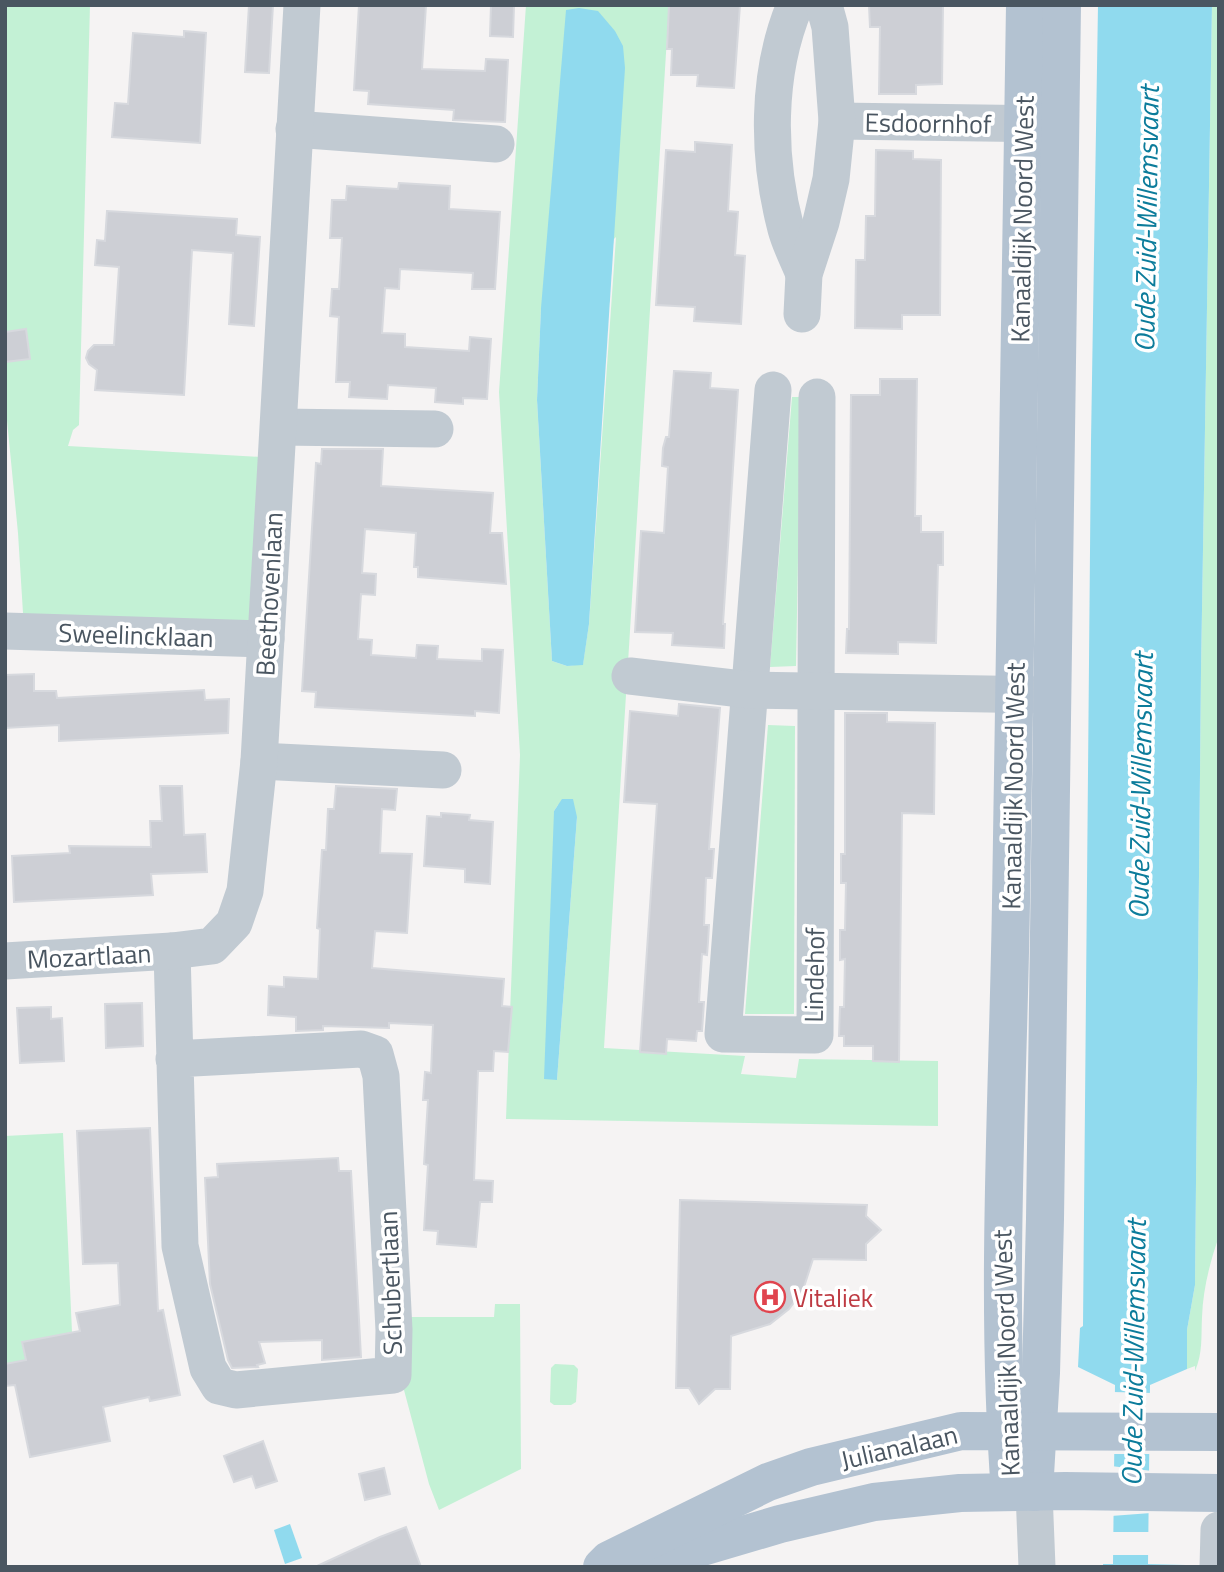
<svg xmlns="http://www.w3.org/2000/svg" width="1224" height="1572" viewBox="0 0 1224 1572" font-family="'Titillium Web',sans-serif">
<rect width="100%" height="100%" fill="#f5f3f3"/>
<g fill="#c3f1d5" fill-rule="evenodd">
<polygon points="5,5 90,5 79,425 73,430 68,446 261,457 254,632 24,629 18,533 5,400"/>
<path d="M526,5H669L604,1048L745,1056L741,1074L796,1078L799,1059L938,1061V1126L506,1119L520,755L499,392ZM616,237L589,624L583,664L567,666L552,661L537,400L541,308ZM558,805L577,817L557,1080L554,811Z"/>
<path d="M1212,5H1219V1236C1210,1262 1203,1289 1202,1317C1201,1336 1203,1353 1195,1371V1366L1187,1369V1330L1195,1285L1201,671Z"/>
<polygon points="792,397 801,397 796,666 770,667"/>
<polygon points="768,725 795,726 794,1014 745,1014"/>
<polygon points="63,1133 72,1332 23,1342 26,1360 5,1364 5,1136"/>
<polygon points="495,1304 520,1304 521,1469 439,1510 429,1484 404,1390 405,1317 494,1317"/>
<polygon points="555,1364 574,1365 578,1369 576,1402 571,1405 554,1405 550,1402 551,1368"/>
</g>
<g fill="#90daee">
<polygon points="1098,5 1212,5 1201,671 1195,1285 1187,1330 1187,1369 1150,1385 1148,1564 1186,1565 1186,1567 1103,1567 1103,1564 1113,1564 1115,1385 1078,1367 1080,1328 1083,1326 1091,441"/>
<polygon points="579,8 598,11 615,31 623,46 625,68 589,624 583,665 567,666 552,661 537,400 541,308 566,10"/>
<polygon points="562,799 573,799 577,817 557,1080 544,1079 554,811"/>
<polygon points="290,1524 302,1558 285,1564 274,1530"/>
</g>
<g fill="#f5f3f3">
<polygon points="1113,1392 1152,1393 1152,1454 1112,1454"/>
<polygon points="1111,1466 1152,1471 1151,1513 1111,1516"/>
<polygon points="1110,1532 1151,1532 1150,1555 1111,1555"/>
</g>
<g fill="#cdcfd5" stroke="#d7d9de" stroke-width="2">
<polygon points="249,5 273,5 269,73 245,72"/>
<polygon points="359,5 426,5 422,69 485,71 486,59 508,60 505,122 453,120 454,110 368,104 369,91 354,90"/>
<polygon points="491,5 514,5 513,37 490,36"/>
<polygon points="669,5 740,5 734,88 697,86 698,75 671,75 672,49 667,49"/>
<polygon points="869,5 943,5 942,84 916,85 916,94 879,94 880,27 870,27"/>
<polygon points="184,31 206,33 200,143 112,137 115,103 128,104 133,33 184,37"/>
<polygon points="695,142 732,145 728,211 738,212 735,255 745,256 741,324 694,321 695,307 656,305 666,150 695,152"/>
<polygon points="876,150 913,151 913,159 941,160 940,315 902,315 902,329 855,328 856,260 865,260 866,216 875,216"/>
<polygon points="399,183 450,186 449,209 500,212 495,289 472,289 473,273 400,269 399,289 385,288 382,333 405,334 405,347 469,351 470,337 491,339 487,399 463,398 463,404 435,402 436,388 388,385 387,399 349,397 350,382 336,382 339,317 330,316 332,289 339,289 342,238 330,238 332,200 346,200 347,186 398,189"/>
<polygon points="107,211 237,219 236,235 260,237 254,326 229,324 233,253 192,250 184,395 95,390 97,370 89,364 86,358 88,351 94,345 114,345 119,267 95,265 97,240 105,241"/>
<polygon points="26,329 30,359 5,362 5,332"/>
<polygon points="674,371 711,373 710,388 738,390 723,624 725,624 724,648 672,645 673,633 635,632 641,531 664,533 668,467 662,466 663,448 666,437 669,437"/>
<polygon points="880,379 917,379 915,516 921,516 921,532 943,532 943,565 938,565 936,643 898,642 898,654 846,653 847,629 849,629 851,395 880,395"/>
<polygon points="322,449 383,449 381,486 493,493 490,533 502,533 506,584 418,577 418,567 414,567 416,533 365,529 362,573 376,574 375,595 361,594 358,639 372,640 371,655 416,658 417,645 438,646 437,659 482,661 482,649 503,650 499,713 475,711 475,716 315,707 316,692 302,691 316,463 321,464"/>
<polygon points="34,674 34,691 56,691 57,698 204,690 205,700 229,699 228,733 59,741 59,725 5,728 5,675"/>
<polygon points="679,704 720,708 709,849 714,849 712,878 706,878 704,925 709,925 708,942 707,955 702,954 699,1002 704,1002 702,1031 697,1031 696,1041 667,1039 666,1054 640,1052 657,804 624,802 630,711 678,716"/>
<polygon points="845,713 887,713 887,722 935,723 934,814 902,813 899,1062 873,1061 873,1046 844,1046 844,1036 839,1036 840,1007 844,1007 845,959 840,960 840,930 845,930 846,883 841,883 841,854 845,854"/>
<polygon points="160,786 182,786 184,835 205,834 207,872 151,874 153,895 14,902 12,856 70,853 69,846 151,847 150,821 162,821"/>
<polygon points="336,786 397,789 395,810 382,809 380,853 412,854 407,933 375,931 372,968 504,979 502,1006 512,1007 508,1052 494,1051 493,1071 478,1071 474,1180 493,1181 492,1202 480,1202 476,1247 437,1244 438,1231 424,1230 428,1165 424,1164 428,1100 423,1100 425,1072 431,1073 433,1025 389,1023 389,1028 323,1026 323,1030 296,1031 296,1017 268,1015 269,986 284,987 284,977 318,979 320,929 317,928 322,850 326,850 328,809 334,809"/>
<polygon points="441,813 470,815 469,820 493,822 490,884 465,882 465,869 424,866 427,816 441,817"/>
<polygon points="142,1003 143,1046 106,1048 105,1004"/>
<polygon points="51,1007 51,1019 62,1018 64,1061 20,1063 17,1008"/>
<polygon points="150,1128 158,1311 163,1310 180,1395 150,1401 149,1397 103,1407 110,1441 30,1457 15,1385 5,1386 5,1364 26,1360 22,1342 80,1331 76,1313 120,1305 118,1263 83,1264 77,1131"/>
<polygon points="338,1158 339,1171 351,1171 361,1357 322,1360 322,1340 259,1342 265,1363 257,1365 258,1367 232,1368 228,1360 210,1284 205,1178 218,1177 217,1164"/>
<polygon points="680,1200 867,1205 866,1216 881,1230 866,1244 866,1260 813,1259 803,1290 789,1309 770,1324 731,1336 730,1389 715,1389 699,1404 689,1388 676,1388"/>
<polygon points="263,1441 277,1481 256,1488 252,1476 234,1482 224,1456"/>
<polygon points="384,1468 390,1494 365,1500 359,1474"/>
<polygon points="406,1527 421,1567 315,1567 380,1537"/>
</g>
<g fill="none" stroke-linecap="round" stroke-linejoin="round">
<g stroke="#c1cad2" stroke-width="37">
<path d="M795,5C766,74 767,157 786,229C790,244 798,259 804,274"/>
<polyline points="837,121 1053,124"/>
<polyline points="294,129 496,144"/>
<polyline points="802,314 804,274 821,222 831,179 837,121 830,27 824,5"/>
<polyline points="773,390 723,1034 815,1035 817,397"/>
<polyline points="279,427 435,429"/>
<polyline points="5,631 266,639"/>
<polyline points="630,676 750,690 1045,695"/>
<polyline points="259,761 443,770"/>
<polyline points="172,951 180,1246 208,1368 219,1386 236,1390 393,1375 394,1330 381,1076 375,1054 361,1049 174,1059"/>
<polyline points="5,961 172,951 212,946 234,923 245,891 259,761 302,5"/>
<polyline points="1034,1492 1037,1567"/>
<polyline points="1218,1567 1219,1530"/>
</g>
<g stroke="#b3c2d1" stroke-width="38">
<path d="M1010,1492C995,1296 1008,1099 1011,902C1017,603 1019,304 1025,5"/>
<polyline points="1034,1492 1041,1373 1045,1219 1062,5"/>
<polyline points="648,1563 780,1524 874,1502 960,1493 1065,1491 1219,1493"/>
<polyline points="602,1567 609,1560 768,1482 811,1467 961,1431 1219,1432"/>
</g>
</g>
<defs>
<g id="hospital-ring" transform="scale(1.575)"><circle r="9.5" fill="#fff" stroke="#e0444e" stroke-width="1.5"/><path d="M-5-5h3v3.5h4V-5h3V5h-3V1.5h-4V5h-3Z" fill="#e0444e"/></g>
</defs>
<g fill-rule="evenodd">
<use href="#hospital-ring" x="770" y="1297"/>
</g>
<g text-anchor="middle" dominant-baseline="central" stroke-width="7" stroke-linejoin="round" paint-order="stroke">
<g font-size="26" fill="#4a5661" stroke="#fff">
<text transform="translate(928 123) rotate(1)">Esdoornhof</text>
<text transform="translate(1022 219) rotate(-89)">Kanaaldijk Noord West</text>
<text transform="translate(269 594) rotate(-87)">Beethovenlaan</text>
<text transform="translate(136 635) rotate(2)">Sweelincklaan</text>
<text transform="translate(1013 786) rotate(-89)">Kanaaldijk Noord West</text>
<text transform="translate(89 956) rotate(-3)">Mozartlaan</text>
<text transform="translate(814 975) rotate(-89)">Lindehof</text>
<text transform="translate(390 1283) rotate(-92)">Schubertlaan</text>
<text transform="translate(1006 1353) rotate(-92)">Kanaaldijk Noord West</text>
<text transform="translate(899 1447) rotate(-13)">Julianalaan</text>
</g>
<g font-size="26" fill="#be3a42" stroke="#fff" text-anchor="start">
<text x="793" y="1297">Vitaliek</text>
</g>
<g font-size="28" font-style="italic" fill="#0c7c9b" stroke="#fff">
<text transform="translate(1146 219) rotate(-89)">Oude Zuid-Willemsvaart</text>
<text transform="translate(1140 786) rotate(-89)">Oude Zuid-Willemsvaart</text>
<text transform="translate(1133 1353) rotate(-89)">Oude Zuid-Willemsvaart</text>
</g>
</g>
<rect width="1224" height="1572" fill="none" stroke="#4a5661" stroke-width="14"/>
</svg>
